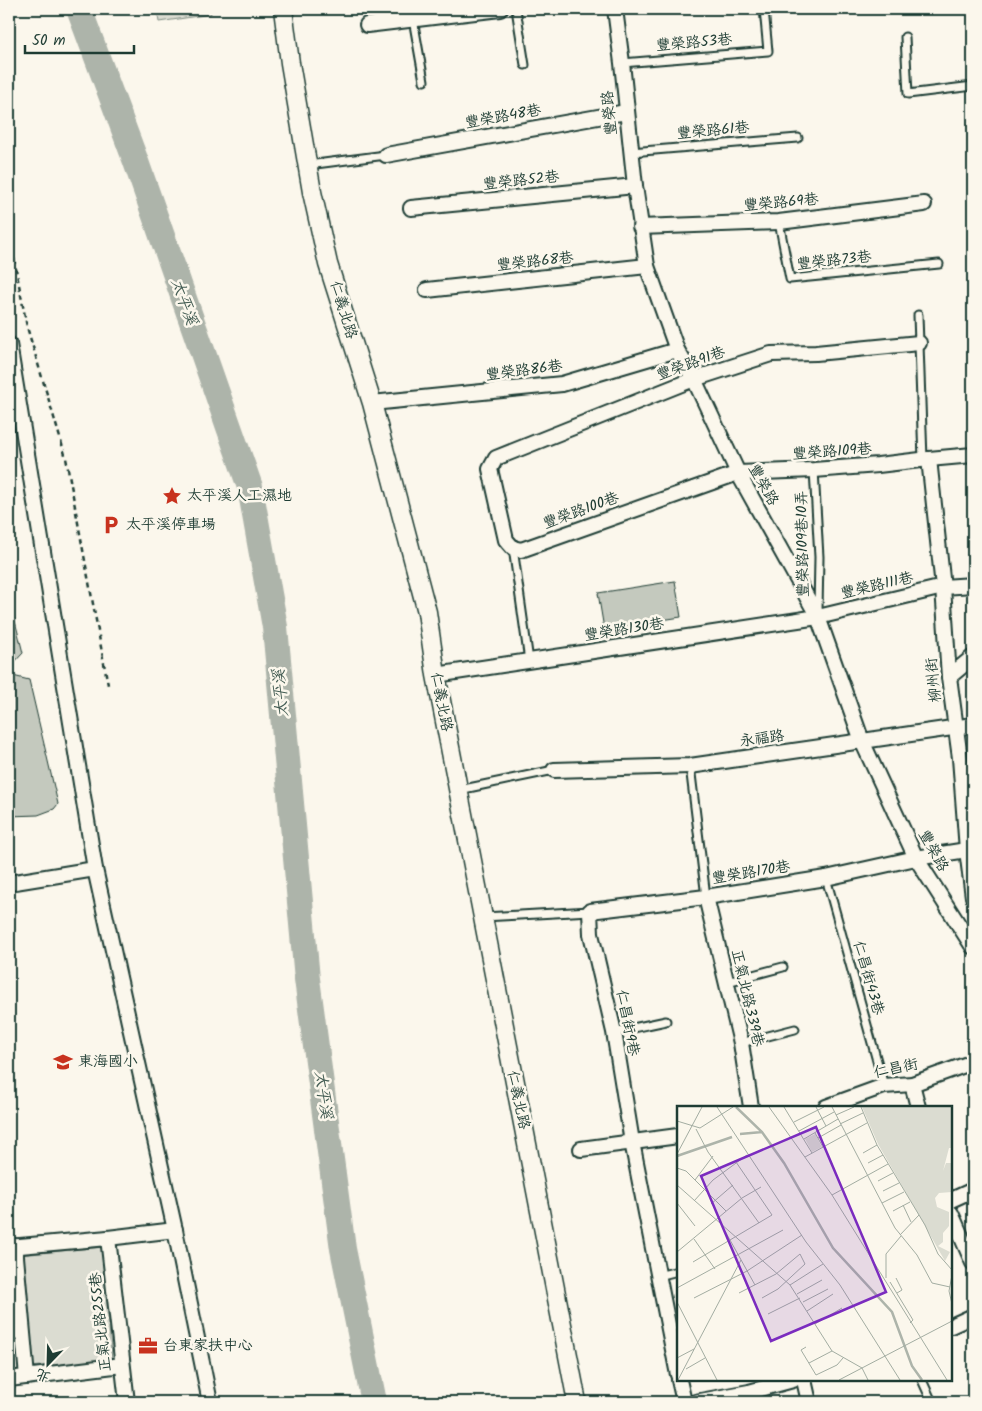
<svg xmlns="http://www.w3.org/2000/svg" width="982" height="1411" viewBox="0 0 982 1411" font-family="Kalam,'LXGW WenKai TC',sans-serif">
<rect width="100%" height="100%" fill="#fbf7ec"/>
<filter id="ink" filterUnits="userSpaceOnUse"><feTurbulence type="fractalNoise" baseFrequency=".02" numOctaves="2"/><feDisplacementMap in="SourceGraphic" scale="10" xChannelSelector="R" yChannelSelector="G"/><feConvolveMatrix kernelMatrix="1 2 1 2 8 2 1 2 1" color-interpolation-filters="sRGB"/></filter>
<g filter="url(#ink)">
<g fill="#dbdcd1" stroke="#7d8c82">
<polygon points="157,9 210,9 211,14 159,22"/>
<polygon points="102,1247 112,1360 30,1367 20,1255"/>
</g>
<g fill="none" stroke-linecap="round" stroke-linejoin="round">
<polyline stroke="#adb4aa" stroke-width="26" points="79,9 135,159 250,487 275,627 307,979 343,1249 374,1402"/>
</g>
<g fill="#c4c9be" stroke="#1f3d34">
<polygon points="675,581 681,617 604,629 598,593"/>
<polygon points="13,613 23,653 9,668 9,614"/>
<polygon points="9,675 29,680 58,804 54,809 38,815 9,816"/>
</g>
<g fill="none" stroke-linecap="round" stroke-linejoin="round">
<g stroke="#1f3d34" stroke-width="11">
<g id="service">
<polyline points="516,9 525,65"/>
<polyline points="413,19 424,81"/>
<polyline points="905,37 908,94 973,86"/>
<polyline points="622,63 768,51 764,9"/>
<polyline points="631,152 798,138"/>
<polyline points="308,165 386,155"/>
<polyline points="779,222 790,279 939,264"/>
<polyline points="918,315 923,460"/>
<polyline points="814,470 819,557 818,611"/>
<polyline points="513,548 529,661"/>
<polyline points="690,766 706,897"/>
<polyline points="459,790 554,770"/>
<polyline points="826,878 884,1086"/>
<polyline points="483,917 590,911"/>
<polyline points="727,982 783,967"/>
<polyline points="614,1032 666,1021"/>
<polyline points="741,1043 795,1029"/>
<polyline points="658,1276 678,1271"/>
<polyline points="922,1380 932,1402"/>
</g>
</g>
<g stroke="#1f3d34" stroke-width="18">
<g id="minor">
<polyline points="615,9 622,63 635,186 647,266 677,350 694,379 738,473 818,617 862,741 916,858 973,947"/>
<polyline points="367,25 500,9"/>
<polyline points="386,155 626,112"/>
<polyline points="411,208 635,186"/>
<polyline points="640,227 779,222 924,204"/>
<polyline points="427,290 647,266"/>
<polyline points="919,343 816,353 771,354 694,379 496,458 490,469 506,540 513,548 521,550 738,473 814,470 878,465 929,459 973,455"/>
<polyline points="9,344 95,869 175,1230 210,1402"/>
<polyline points="372,403 562,384 677,350"/>
<polyline points="929,459 943,587 949,677 960,758 967,850 973,897"/>
<polyline points="436,675 818,617 943,587 973,585"/>
<polyline points="949,677 973,657"/>
<polyline points="554,770 690,766 973,725"/>
<polyline points="9,883 95,869"/>
<polyline points="706,897 741,1043 751,1107"/>
<polyline points="912,1084 918,1107"/>
<polyline points="826,1107 884,1086 912,1084 973,1062"/>
<polyline points="581,1149 678,1136"/>
<polyline points="951,1200 973,1190"/>
<polyline points="951,1213 973,1263"/>
<polyline points="108,1238 127,1402"/>
<polyline points="15,1246 27,1377"/>
<polyline points="9,1247 108,1238 175,1230"/>
<polyline points="951,1326 973,1316"/>
<polyline points="9,1332 22,1331"/>
<polyline points="678,1375 632,1142 614,1032 591,934 590,911 706,897 826,878 916,858 973,849"/>
<polyline points="9,1379 122,1365"/>
<polyline points="679,1380 684,1402"/>
<polyline points="804,1380 809,1402"/>
<polyline points="695,1402 749,1392 793,1380"/>
</g>
</g>
<g stroke="#1f3d34" stroke-width="21">
<polyline id="tertiary" points="283,9 290,63 312,192 328,264 372,403 427,612 436,675 577,1402"/>
</g>
<polyline stroke="#1f3d34" stroke-width="2.5" stroke-dasharray="5 4" stroke-linecap="butt" points="9,232 27,327 66,458 108,685"/>
<use href="#service" stroke="#fbf7ec" stroke-width="7"/>
<use href="#minor" stroke="#fbf7ec" stroke-width="14"/>
<use href="#tertiary" stroke="#fbf7ec" stroke-width="18"/>
</g>
</g>
<defs>
<g id="sight-bare" transform="scale(1.5)"><path d="M0-6L1.8-2.2L6-1.7L2.9 1.2L3.7 5.4L0 3.3L-3.7 5.4L-2.9 1.2L-6-1.7L-1.8-2.2Z" fill="#c8321e" stroke="#fbf7ec" stroke-width="2.5" paint-order="stroke"/></g>
<g id="parking-bare" transform="scale(1.5)"><path d="M-3.5-5.5H1a3.5 3.5 0 0 1 0 7H-1V5.5H-3.5ZM-1-3.4V-.6H.8a1.4 1.4 0 0 0 0-2.8Z" fill="#c8321e" stroke="#fbf7ec" stroke-width="2.5" paint-order="stroke"/></g>
<g id="school-bare" transform="scale(1.5)"><path d="M0-5L7-2L0 1L-7-2ZM-4 1L0 2.5L4 1V4Q0 6-4 4Z" fill="#c8321e" stroke="#fbf7ec" stroke-width="2.5" paint-order="stroke"/></g>
<g id="office-bare" transform="scale(1.5)"><path d="M-6-3h4V-5.5h4V-3h4V5H-6ZM-1-4.5V-3h2v-1.5ZM-6 0V1H6V0Z" fill="#c8321e" stroke="#fbf7ec" stroke-width="2.5" paint-order="stroke"/></g>
</defs>
<g fill-rule="evenodd">
<use href="#sight-bare" x="172" y="496"/>
<use href="#parking-bare" x="111" y="525"/>
<use href="#school-bare" x="63" y="1062"/>
<use href="#office-bare" x="148" y="1346"/>
</g>
<g text-anchor="middle" dominant-baseline="central" stroke-width="5" stroke-linejoin="round" paint-order="stroke">
<g font-size="15" fill="#1f3d34" stroke="#fbf7ec">
<text transform="translate(694 43) rotate(-5)">豐榮路53巷</text>
<text transform="translate(610 113) rotate(-96)">豐榮路</text>
<text transform="translate(503 117) rotate(-10)">豐榮路48巷</text>
<text transform="translate(713 131) rotate(-5)">豐榮路61巷</text>
<text transform="translate(521 181) rotate(-6)">豐榮路52巷</text>
<text transform="translate(781 203) rotate(-5)">豐榮路69巷</text>
<text transform="translate(834 261) rotate(-6)">豐榮路73巷</text>
<text transform="translate(535 262) rotate(-6)">豐榮路68巷</text>
<text transform="translate(343 310) rotate(73)">仁義北路</text>
<text transform="translate(691 364) rotate(-20)">豐榮路91巷</text>
<text transform="translate(524 371) rotate(-7)">豐榮路86巷</text>
<text transform="translate(832 452) rotate(-4)">豐榮路109巷</text>
<text transform="translate(763 485) rotate(61)">豐榮路</text>
<text transform="translate(581 511) rotate(-20)">豐榮路100巷</text>
<text transform="translate(803 544) rotate(-91)">豐榮路109巷10弄</text>
<text transform="translate(877 586) rotate(-13)">豐榮路111巷</text>
<text transform="translate(624 630) rotate(-9)">豐榮路130巷</text>
<text transform="translate(934 680) rotate(-96)">柳州街</text>
<text transform="translate(441 702) rotate(79)">仁義北路</text>
<text transform="translate(762 739) rotate(-8)">永福路</text>
<text transform="translate(933 851) rotate(61)">豐榮路</text>
<text transform="translate(751 873) rotate(-9)">豐榮路170巷</text>
<text transform="translate(868 978) rotate(74)">仁昌街43巷</text>
<text transform="translate(747 998) rotate(77)">正氣北路339巷</text>
<text transform="translate(627 1023) rotate(79)">仁昌街9巷</text>
<text transform="translate(896 1069) rotate(-12)">仁昌街</text>
<text transform="translate(518 1100) rotate(78)">仁義北路</text>
<text transform="translate(101 1322) rotate(-96)">正氣北路255巷</text>
</g>
<g font-size="15" fill="#1f3d34" stroke="#fbf7ec" text-anchor="start">
<text x="187" y="496">太平溪人工濕地</text>
<text x="126" y="525">太平溪停車場</text>
<text x="78" y="1062">東海國小</text>
<text x="163" y="1346">台東家扶中心</text>
</g>
<g font-size="16" font-style="italic" fill="#425b52" stroke="#fbf7ec">
<text transform="translate(184 302) rotate(70)">太平溪</text>
<text transform="translate(281 693) rotate(-95)">太平溪</text>
<text transform="translate(323 1095) rotate(82)">太平溪</text>
</g>
</g>
<g transform="translate(677 1106)">
<rect width="275" height="275" fill="#fbf7ec"/>
<path d="M185,1H275V42H272L266,65L269,57H275V86L262,87L258,92L260,101L272,106V120L266,127V136L261,140L273,146L268,155L201,38ZM138,28L145,41L135,46L128,33Z" fill="#dbdcd1"/>
<path fill="none" stroke="#adb4aa" stroke-width="2.5" d="M59,1L85,26L107,57L156,142L215,206L235,260L245,274M63,28L85,26M0,50L55,31"/>
<path fill="none" stroke="#a3ada2" stroke-width="1" d="M40,1L129,136L163,179L223,274M92,1L155,89L270,274M107,1L135,47M139,1L149,20M155,1L218,122L240,149L255,177L273,181M184,1L200,39L248,119L261,148L275,164M159,9L177,1M0,15L23,22L56,1M117,16L147,1M163,18L186,7M19,23L31,46L82,117M122,25L157,6M138,27L146,41M141,32L164,19M127,33L161,13M186,47L200,39M0,48L25,1M128,51L190,17M191,57L206,49M0,62L9,65L49,105M18,74L36,50M201,75L216,67M0,79L113,179L155,245L185,262L191,274M206,85L222,77M155,89L211,58M17,95L36,74L70,49M0,97L18,120M205,97L227,86M34,98L56,79M226,99L234,116M216,105L233,96M48,125L78,179M223,129L242,109M17,133L38,163M0,146L65,92L84,81M16,156L95,109L59,56M275,169L272,185L275,198M209,172V148L224,130M219,172L225,184L220,187M213,176L236,214L233,217M113,179L146,158M0,182L106,124M62,187L99,168L123,148L128,158L101,183L85,192M120,188L145,174M17,192L70,165L125,129M0,196L40,274M126,196L151,183M130,205L156,188M91,208L123,192M138,218L165,202M129,241L124,244L139,269L160,259L166,252M0,252L17,243M132,257L155,245M9,263L28,252M1,274L64,154M162,274L275,215"/>
<path fill="#7b2cbf" fill-opacity="0.15" stroke="#7b2cbf" stroke-width="2.5" d="M139,21L209,186L94,235L24,70Z"/>
<rect width="275" height="275" fill="none" stroke="#1f3d34" stroke-width="2.5"/>
</g>
<rect width="982" height="1411" fill="none" stroke="#fbf7ec" stroke-width="30"/>
<rect x="15" y="15" width="952" height="1381" fill="none" stroke="#1f3d34" stroke-width="2" filter="url(#ink)"/>
<g transform="translate(48 1364) rotate(203)" stroke="#fbf7ec" stroke-width="4" paint-order="stroke">
<path d="M0-4L9 19L0 12L-9 19Z" fill="#1f3d34"/>
<text y="-8" font-size="14" font-weight="bold" text-anchor="middle" fill="#1f3d34">北</text>
</g>
<path d="M25 45v8h109v-8" fill="none" stroke="#1f3d34" stroke-width="2.5"/>
<text x="32" y="45" font-size="15" fill="#1f3d34" stroke="#fbf7ec" stroke-width="4" paint-order="stroke">50 m</text>
</svg>
